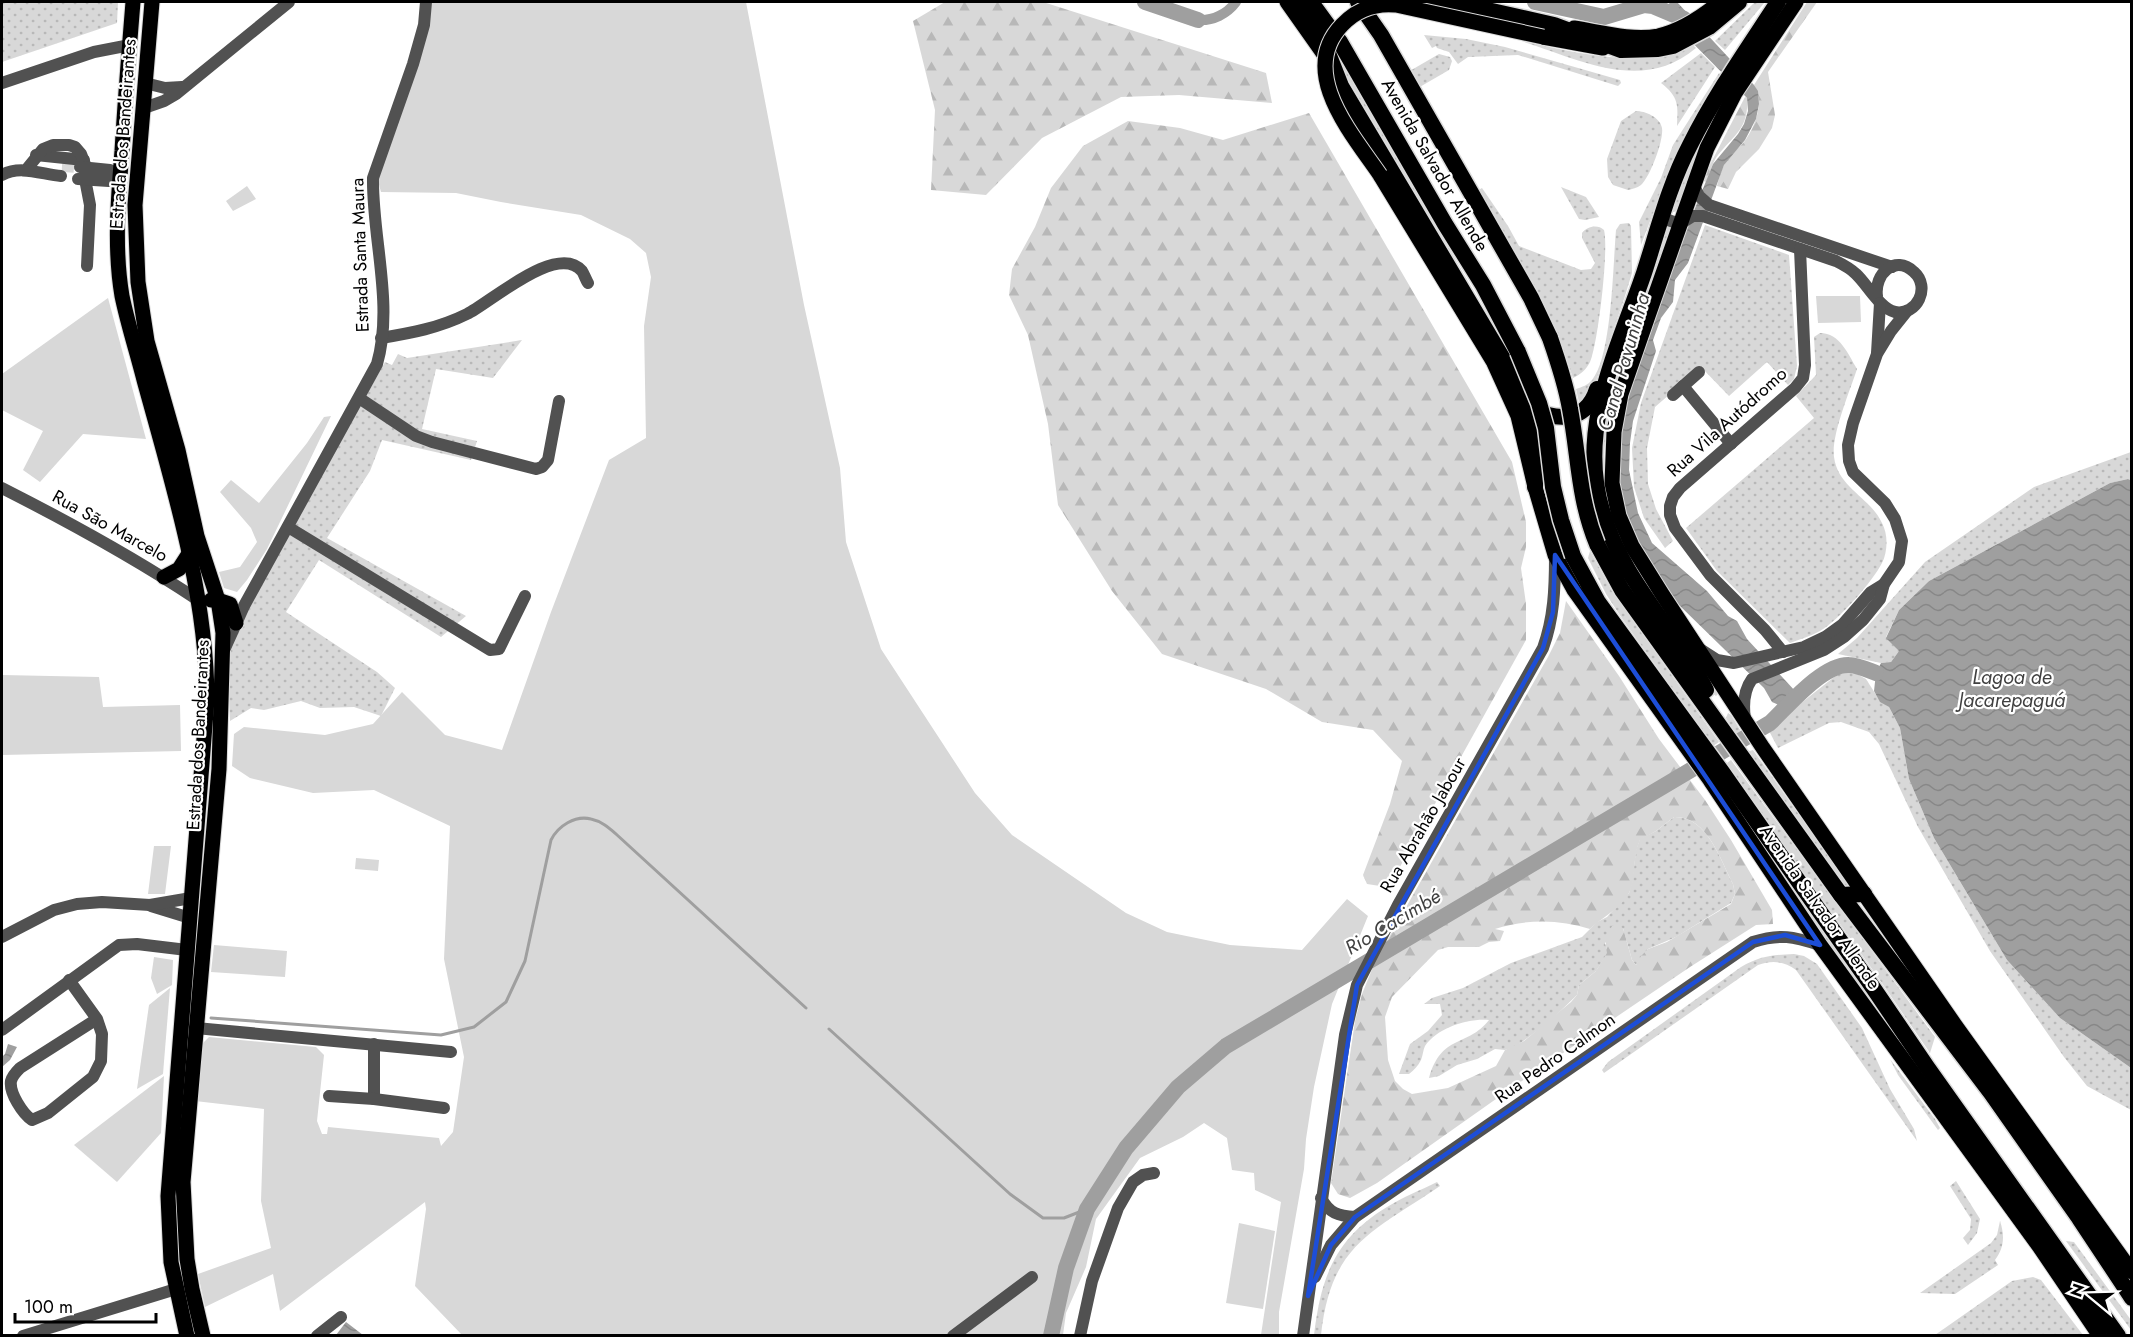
<svg xmlns="http://www.w3.org/2000/svg" width="2133" height="1337" viewBox="0 0 2133 1337" font-family="Jost,sans-serif">
<defs>
<pattern id="grass-dots" width="8" height="8" patternUnits="userSpaceOnUse" patternTransform="scale(1.5)"><rect width="8" height="8" fill="#d8d8d8"/><path d="M2 2h.1M6 6h.1" fill="none" stroke="#b8b8b8" stroke-width="1.8" stroke-linecap="round"/></pattern>
<pattern id="forest-firs" width="22" height="20" patternUnits="userSpaceOnUse" patternTransform="scale(1.5)"><rect width="22" height="20" fill="#d8d8d8"/><path d="M5 1l3.5 6h-7zM16 11l3.5 6h-7z" fill="#b8b8b8"/></pattern>
<pattern id="water-waves" width="16" height="10" patternUnits="userSpaceOnUse" patternTransform="scale(1.5)"><rect width="16" height="10" fill="#9f9f9f"/><path d="M0 5q4-4 8 0t8 0" fill="none" stroke="#878787"/></pattern>
</defs>
<rect width="100%" height="100%" fill="#fff"/>
<g fill="url(#grass-dots)">
<polygon points="2,2 118,2 117,23 2,62"/>
<polygon points="1755,2 1765,2 1725,50 1715,41"/>
<polygon points="1424,35 1466,39 1505,47 1620,80 1621,83 1618,86 1518,55 1468,57 1458,64 1449,52 1437,48 1436,46 1432,48"/>
<polygon points="1329,39 1505,346 1528,387 1327,44"/>
<path d="M1521,41C1582,53 1633,70 1693,45L1696,48C1642,94 1579,59 1521,41Z"/>
<path d="M1701,53L1715,67L1677,126C1678,105 1679,97 1661,83Z"/>
<polygon points="1439,54 1450,57 1452,61 1449,70 1418,88 1408,72"/>
<polygon points="1719,73 1723,77 1666,179 1641,245 1639,222 1661,178 1673,145"/>
<polygon points="1730,87 1700,148 1677,211 1670,213 1687,166"/>
<path d="M1636,111C1645,111 1660,117 1662,128C1664,140 1650,177 1641,185C1637,188 1632,189 1628,190L1613,185L1608,177L1607,159L1621,121Z"/>
<polygon points="1561,187 1586,197 1599,217 1585,220 1579,219"/>
<path d="M1482,188L1508,226L1519,246L1581,270L1591,269L1595,263L1582,238V233C1587,226 1598,224 1604,230C1609,249 1598,344 1590,362C1586,370 1581,374 1573,378C1551,310 1510,253 1473,193Z"/>
<path d="M1629,223L1631,226L1632,273L1625,296L1594,387L1580,407L1576,389C1582,387 1588,385 1592,380C1612,356 1613,264 1616,230L1620,224Z"/>
<polygon points="1666,224 1672,225 1608,415 1604,454 1605,477 1631,560 1718,694 1716,696 1712,693 1627,562 1603,497 1603,413"/>
<polygon points="1705,225 1789,255 1797,366 1794,379 1788,385 1767,362 1729,396 1701,367 1655,407 1647,448 1648,484 1656,509 1673,541 1665,548 1644,518 1634,487 1632,448 1641,403"/>
<path d="M1820,333C1840,333 1848,354 1857,369C1850,391 1831,435 1834,457C1838,488 1870,497 1882,523C1888,534 1888,551 1882,563C1873,581 1838,621 1820,631C1811,636 1800,639 1790,643L1717,571L1686,528L1814,418L1796,396L1816,375L1814,337Z"/>
<polygon points="522,340 493,378 436,369 422,429 477,441 471,460 382,440 370,471 327,538 466,616 441,637 319,560 286,612 377,672 395,688 381,716 354,707 320,708 301,701 264,710 251,708 230,721 228,668 230,648 240,620 385,362 392,365 398,354 407,358"/>
<polygon points="2131,452 2131,481 2128,479 2110,483 1929,581 1899,610 1886,637 1899,651 1891,662 1881,663 1838,654 1857,638 1925,562 2034,487"/>
<polygon points="1590,551 1612,591 1719,742 1713,746 1621,617 1606,594 1588,558"/>
<polygon points="1853,672 1866,679 1880,701 1889,707 1900,728 1909,779 1934,838 2007,960 2060,1018 2131,1068 2131,1110 2087,1086 2064,1057 1990,951 1918,827 1879,744 1869,732 1841,722 1829,723 1778,748 1768,729 1838,674"/>
<polygon points="1728,713 1731,715 1742,733 1736,736 1726,718"/>
<polygon points="1753,750 1848,883 1847,888 1845,889 1746,752"/>
<polygon points="1731,760 1935,1037 1930,1053 1877,976 1729,768 1727,763"/>
<polygon points="1715,777 2114,1335 2106,1335 1853,979"/>
<path d="M1674,817C1707,816 1720,859 1733,884L1735,894L1731,903L1676,937L1648,949L1636,965L1632,960L1623,928L1605,943L1608,953L1596,971L1579,985L1577,995L1549,1022L1515,1047L1505,1050L1495,1049L1477,1059L1457,1065L1439,1076L1429,1078C1442,1033 1467,1048 1489,1020C1468,1018 1437,1028 1425,1046C1423,1050 1423,1055 1421,1060C1418,1066 1414,1070 1409,1074H1399L1410,1044L1428,1031L1442,1015L1440,1004H1424L1432,998L1463,988L1511,963L1582,937L1597,922L1607,917L1629,893L1632,883L1636,850L1640,839L1656,831Z"/>
<path d="M1794,954L1804,956L1817,964L1862,1028L1890,1089L1914,1129L1917,1141L1796,970C1784,961 1772,960 1758,965L1604,1073L1602,1070L1608,1062L1741,967C1760,956 1772,955 1794,954Z"/>
<polygon points="1890,1059 1935,1119 1940,1128 1938,1130 1898,1075"/>
<polygon points="1956,1181 1980,1219 1977,1233 1968,1245 1963,1238 1970,1230 1971,1219 1950,1186"/>
<path d="M1437,1182L1440,1186C1371,1233 1331,1244 1321,1335H1314C1321,1278 1334,1239 1387,1207C1403,1197 1421,1190 1437,1182Z"/>
<path d="M2000,1221C2005,1236 2004,1248 1995,1260L1998,1265L1955,1294L1920,1293L1991,1243L1997,1235Z"/>
<polygon points="2066,1241 2074,1242 2131,1320 2131,1330"/>
<polygon points="2033,1277 2041,1280 2083,1335 1935,1335 2012,1281"/>
</g>
<g fill="url(#forest-firs)" fill-rule="evenodd">
<polygon points="945,2 1043,2 1266,73 1272,103 1179,95 1121,97 1042,138 986,195 931,190 935,110 913,21"/>
<path d="M1807,2H1817L1768,72L1775,115L1772,128L1759,149L1736,172L1728,189L1717,186C1719,178 1721,170 1725,163C1730,155 1738,149 1744,142C1755,127 1765,102 1754,85Z"/>
<path d="M1745,97L1747,98C1749,128 1735,134 1718,155C1712,163 1710,173 1706,182L1702,180Z"/>
<polygon points="1309,113 1512,462 1526,522 1526,547 1521,568 1526,604 1526,640 1391,883 1380,886 1367,884 1363,875 1390,804 1402,761 1373,730 1322,722 1266,689 1162,654 1112,591 1058,505 1048,424 1028,335 1009,295 1012,269 1035,227 1051,188 1083,146 1128,121 1180,128 1223,140"/>
<path d="M1566,601L1619,676L1659,739L1705,800L1731,840L1772,910L1773,924L1756,925L1690,967L1513,1087L1377,1183L1350,1198L1338,1194L1331,1183L1355,1021L1362,994L1375,962L1548,657L1560,633ZM1674,817C1707,816 1720,859 1733,884L1735,894L1731,904L1667,942L1648,949L1641,956L1636,965L1632,960L1623,928L1613,925C1605,935 1605,941 1607,953L1596,971L1579,985L1577,995L1571,1002L1524,1041L1505,1050L1496,1066L1448,1088L1412,1094L1403,1089L1395,1081L1388,1060L1385,1017L1392,997L1438,950L1448,947H1479L1489,942L1500,941L1504,931L1495,929C1526,919 1559,919 1590,929C1606,914 1629,905 1633,881C1635,867 1634,853 1640,840L1656,831Z"/>
</g>
<g fill="#d8d8d8">
<polygon points="428,2 746,2 804,305 840,468 846,542 881,649 975,793 1012,835 1126,913 1167,932 1230,945 1302,950 1347,899 1368,916 1332,1004 1314,1087 1306,1139 1304,1169 1279,1312 1279,1335 1261,1335 1281,1202 1255,1190 1254,1173 1232,1170 1227,1138 1204,1123 1183,1137 1140,1158 1096,1219 1086,1267 1066,1313 1063,1335 462,1335 415,1286 426,1209 425,1202 280,1311 273,1274 205,1307 198,1274 271,1248 261,1201 264,1109 195,1101 202,1044 209,1037 316,1047 324,1055 317,1121 322,1134 327,1134 328,1127 439,1138 441,1146 453,1132 464,1057 444,959 450,826 374,790 313,793 250,778 232,766 234,734 244,727 325,735 373,724 402,692 445,735 502,750 551,612 609,460 646,438 644,326 651,277 646,253 630,239 581,215 501,202 456,193 381,192 378,181"/>
<polygon points="247,186 256,199 233,211 226,201"/>
<polygon points="1816,296 1860,296 1861,322 1818,323"/>
<polygon points="108,298 146,439 83,434 40,482 23,470 43,431 2,410 2,374"/>
<polygon points="331,416 267,549 247,580 237,592 224,588 219,572 240,567 257,542 251,528 220,492 231,480 259,503 307,443 324,417"/>
<polygon points="2,675 99,677 103,707 180,705 181,751 2,755"/>
<polygon points="154,846 171,846 165,894 148,894"/>
<polygon points="356,858 379,860 378,871 355,869"/>
<polygon points="214,945 287,951 285,977 211,972"/>
<polygon points="154,957 173,960 172,985 157,994 151,978"/>
<polygon points="170,988 163,1074 137,1089 149,1005"/>
<polygon points="164,1076 161,1133 117,1182 74,1145"/>
<polygon points="1239,1223 1275,1231 1263,1309 1226,1303"/>
</g>
<g fill="url(#water-waves)">
<polygon points="1670,2 1677,2 1754,85 1758,91 1759,104 1756,119 1745,140 1724,165 1688,263 1675,280 1673,302 1661,318 1653,340 1656,351 1633,421 1630,443 1629,470 1638,513 1652,543 1707,591 1728,616 1737,621 1747,639 1796,692 1781,706 1772,702 1764,688 1679,605 1633,544 1626,530 1613,448 1648,324 1713,164 1738,134 1744,124 1748,111 1747,98 1664,14"/>
<polygon points="2128,479 2132,481 2131,1068 2060,1018 2007,960 1934,838 1909,779 1900,728 1889,707 1880,702 1874,691 1876,673 1881,663 1891,662 1899,651 1886,638 1899,610 1929,581 2110,483"/>
<polygon points="8,1044 17,1047 10,1060 2,1067 2,1057 5,1054"/>
<polygon points="346,1322 363,1335 336,1335"/>
</g>
<g fill="none" stroke-linecap="round" stroke-linejoin="round">
<g stroke="#9f9f9f" stroke-width="3">
<path d="M211,1018L441,1035L474,1027L506,1002L525,961L551,840C558,826 575,815 591,819C601,821 609,828 616,834L806,1008"/>
<polyline points="829,1029 1010,1194 1043,1218 1064,1218 1087,1209"/>
</g>
<path stroke="#9f9f9f" stroke-width="10" d="M1198,20C1213,21 1227,14 1236,2"/>
<g stroke="#9f9f9f" stroke-width="16">
<polyline points="1145,2 1198,20"/>
<polyline points="1535,2 1604,17 1644,5 1653,6 1684,19"/>
<path d="M1051,1336L1066,1268L1087,1209L1126,1148L1178,1087L1226,1046L1770,723C1788,706 1823,664 1849,665C1857,665 1868,670 1876,673"/>
</g>
<polyline stroke="#d9d9d9" stroke-width="12" stroke-dasharray="12 6" stroke-linecap="butt" points="62,166 78,167"/>
<g stroke="#dbdbdb" stroke-width="17">
<g id="major">
<path d="M133,2C129,51 125,101 122,151C118,199 114,249 122,296C128,325 137,352 144,380C172,482 207,594 207,700L168,1196L171,1262L187,1336"/>
<polyline points="152,2 135,205 138,282 147,341 178,450 197,536 218,600 223,633 219,769 183,1182 187,1259 192,1289 203,1336"/>
<polyline points="1287,2 1323,53"/>
<polyline points="1796,2 1735,93 1707,148 1648,316 1621,394 1614,432 1612,483 1619,516 1632,546 1662,594 1763,748 1955,1025 2132,1272"/>
<path d="M1574,28C1600,32 1632,41 1658,36C1680,31 1703,16 1720,2"/>
<polyline points="1543,37 1603,48"/>
<polyline points="1380,175 1493,361 1518,416 1535,487 1555,555 1574,590 1710,780 1820,945 2039,1246 2100,1336"/>
<polyline points="164,577 179,569 188,555"/>
<polyline points="211,600 218,600 230,604 236,623"/>
</g>
</g>
<g stroke="#dbdbdb" stroke-width="19">
<g id="highway">
<polyline points="1304,2 1324,43 1341,86 1502,357 1529,421 1536,454 1535,487"/>
<polyline points="1358,2 1381,35 1531,298 1550,338"/>
<polyline points="1434,2 1456,3 1554,25 1621,50 1658,49 1673,46 1709,27 1739,2"/>
<polyline points="1313,5 1340,42 1445,224 1483,285 1518,352"/>
<path d="M1532,406C1537,412 1542,413 1548,415C1572,421 1590,412 1597,389"/>
<polyline points="1597,544 1622,590 1841,895 1991,1093 2079,1218 2132,1298"/>
<polyline points="1573,556 1598,602 1722,772 1874,989 1927,1067 2118,1336"/>
<path d="M1706,690C1674,627 1622,581 1602,510C1577,428 1618,349 1644,273C1658,230 1669,185 1690,145C1715,95 1748,48 1778,2"/>
<polyline points="1841,895 1864,894"/>
</g>
</g>
<g stroke="#515151" stroke-width="12">
<polyline points="2,83 94,52 130,45"/>
<polyline points="145,83 165,88 182,87"/>
<polyline points="144,108 164,101 176,94 289,2"/>
<polyline points="36,155 84,160"/>
<polyline points="26,170 43,149 53,145 69,145 75,147 81,154 86,167 85,179 90,205 87,266"/>
<path d="M2,175C20,165 41,174 61,176"/>
<polyline points="78,179 109,181 120,175 110,170 80,167"/>
<polyline points="1693,184 1699,196 1709,205 1892,267"/>
<path d="M1662,218L1680,224L1693,216H1703L1836,261C1844,265 1850,268 1856,274C1867,284 1880,309 1895,312C1917,316 1931,287 1914,272C1895,254 1874,274 1877,296"/>
<path d="M381,338C411,333 439,328 467,314C490,303 557,242 582,271C584,274 586,280 588,283"/>
<polyline points="1877,353 1880,303"/>
<polyline points="1683,386 1731,444"/>
<polyline points="1673,395 1699,372"/>
<polyline points="359,398 416,436 432,442 536,469 542,467 548,460 559,401"/>
<path d="M2,488C69,522 135,558 198,600"/>
<polyline points="288,527 490,650 499,649 525,596"/>
<path d="M225,648L244,606L377,364C394,305 372,237 373,178L413,64L424,25L426,2"/>
<polyline points="1700,649 1717,660 1734,663 1804,647 1825,637 1843,624 1871,592 1884,584"/>
<polyline points="1783,652 1765,630 1710,575 1675,528 1670,515 1670,506 1673,497 1680,488 1795,388 1803,378 1805,365 1800,249"/>
<path d="M1745,719C1743,705 1744,690 1752,679L1824,650L1844,637L1863,620L1880,599L1884,584L1899,562L1902,541L1895,519L1885,503L1853,472L1849,461L1848,445L1853,423L1877,354L1891,331L1907,311"/>
<polyline points="151,906 190,918"/>
<polyline points="2,937 54,910 77,904 102,902 150,905 191,898"/>
<path d="M69,980L97,1019L102,1034L101,1061L93,1077L48,1113L32,1120C23,1114 9,1093 11,1081C12,1076 16,1072 20,1068L97,1019"/>
<polyline points="196,1028 451,1052"/>
<polyline points="2,1030 119,945 137,944 187,950"/>
<polyline points="374,1044 374,1099"/>
<polyline points="329,1096 374,1099 444,1108"/>
<path d="M1321,1198C1329,1213 1338,1216 1355,1217"/>
<path d="M1315,1277L1331,1245L1355,1217L1753,942C1780,933 1794,937 1820,945"/>
<polyline points="23,1336 176,1289"/>
<polyline points="317,1336 341,1317"/>
<polyline points="953,1336 1032,1277"/>
<polyline points="1080,1336 1092,1281 1118,1208 1133,1182 1143,1175 1154,1173"/>
<path d="M1303,1336L1345,1035L1357,985L1398,905L1543,648C1554,618 1555,588 1555,556"/>
</g>
<use href="#major" stroke="#000" stroke-width="15"/>
<use href="#highway" stroke="#000" stroke-width="16"/>
<g stroke="#dbdbdb" stroke-width="17" stroke-linecap="butt">
<path id="major-bridge" d="M1380,175C1352,134 1297,72 1342,25C1357,9 1375,3 1396,5L1543,37"/>
</g>
<g stroke="#dbdbdb" stroke-width="19" stroke-linecap="butt">
<g id="highway-bridge">
<path d="M1550,338C1558,361 1566,385 1570,409C1579,456 1578,498 1597,544"/>
<polyline points="1518,352 1539,403 1546,428 1553,487 1561,520 1573,556"/>
</g>
</g>
<use href="#major-bridge" stroke="#000" stroke-width="15"/>
<use href="#highway-bridge" stroke="#000" stroke-width="16"/>
</g>
<path fill="none" stroke="#1d4ed8" stroke-width="4.5" stroke-linejoin="round" d="M1555,555L1820,945L1785,935L1753,942L1355,1217L1331,1245L1308,1296L1357,985L1543,648L1553,612Z"/>
<g text-anchor="middle" dominant-baseline="central" stroke-width="4.5" stroke-linejoin="round" paint-order="stroke">
<g font-size="18" fill="#000" stroke="#fff">
<text transform="translate(123 134) rotate(-86)">Estrada dos Bandeirantes</text>
<text transform="translate(1435 165) rotate(60)">Avenida Salvador Allende</text>
<text transform="translate(360 255) rotate(-92)">Estrada Santa Maura</text>
<text transform="translate(1727 422) rotate(-42)">Rua Vila Autódromo</text>
<text transform="translate(110 526) rotate(29)">Rua São Marcelo</text>
<text transform="translate(198 735) rotate(-87)">Estrada dos Bandeirantes</text>
<text transform="translate(1423 825) rotate(-60)">Rua Abrahão Jabour</text>
<text transform="translate(1820 907) rotate(55)">Avenida Salvador Allende</text>
<text transform="translate(1555 1058) rotate(-35)">Rua Pedro Calmon</text>
</g>
<g font-size="20" font-style="italic" fill="#404040" stroke="#fff">
<text transform="translate(1624 362) rotate(-74)">Canal Pavuninha</text>
<text x="2012" y="677">Lagoa de<tspan x="2012" dy="23">Jacarepaguá</tspan></text>
<text transform="translate(1393 922) rotate(-31)">Rio Cacimbé</text>
</g>
</g>
<rect width="2133" height="1337" fill="none" stroke="#000000" stroke-width="6"/>
<g transform="translate(2091 1295) rotate(289)" stroke="#ffffff" stroke-width="4.5" paint-order="stroke">
<path d="M0-4.5L10 22L0 15L-10 22Z" fill="#000000"/>
<text y="-9" font-size="16" font-weight="bold" text-anchor="middle" fill="#000000">N</text>
</g>
<path d="M15 1313v9h141v-9" fill="none" stroke="#000000" stroke-width="3"/>
<text x="24" y="1313" font-size="18" fill="#000000" stroke="#ffffff" stroke-width="4.5" paint-order="stroke">100 m</text>
</svg>
